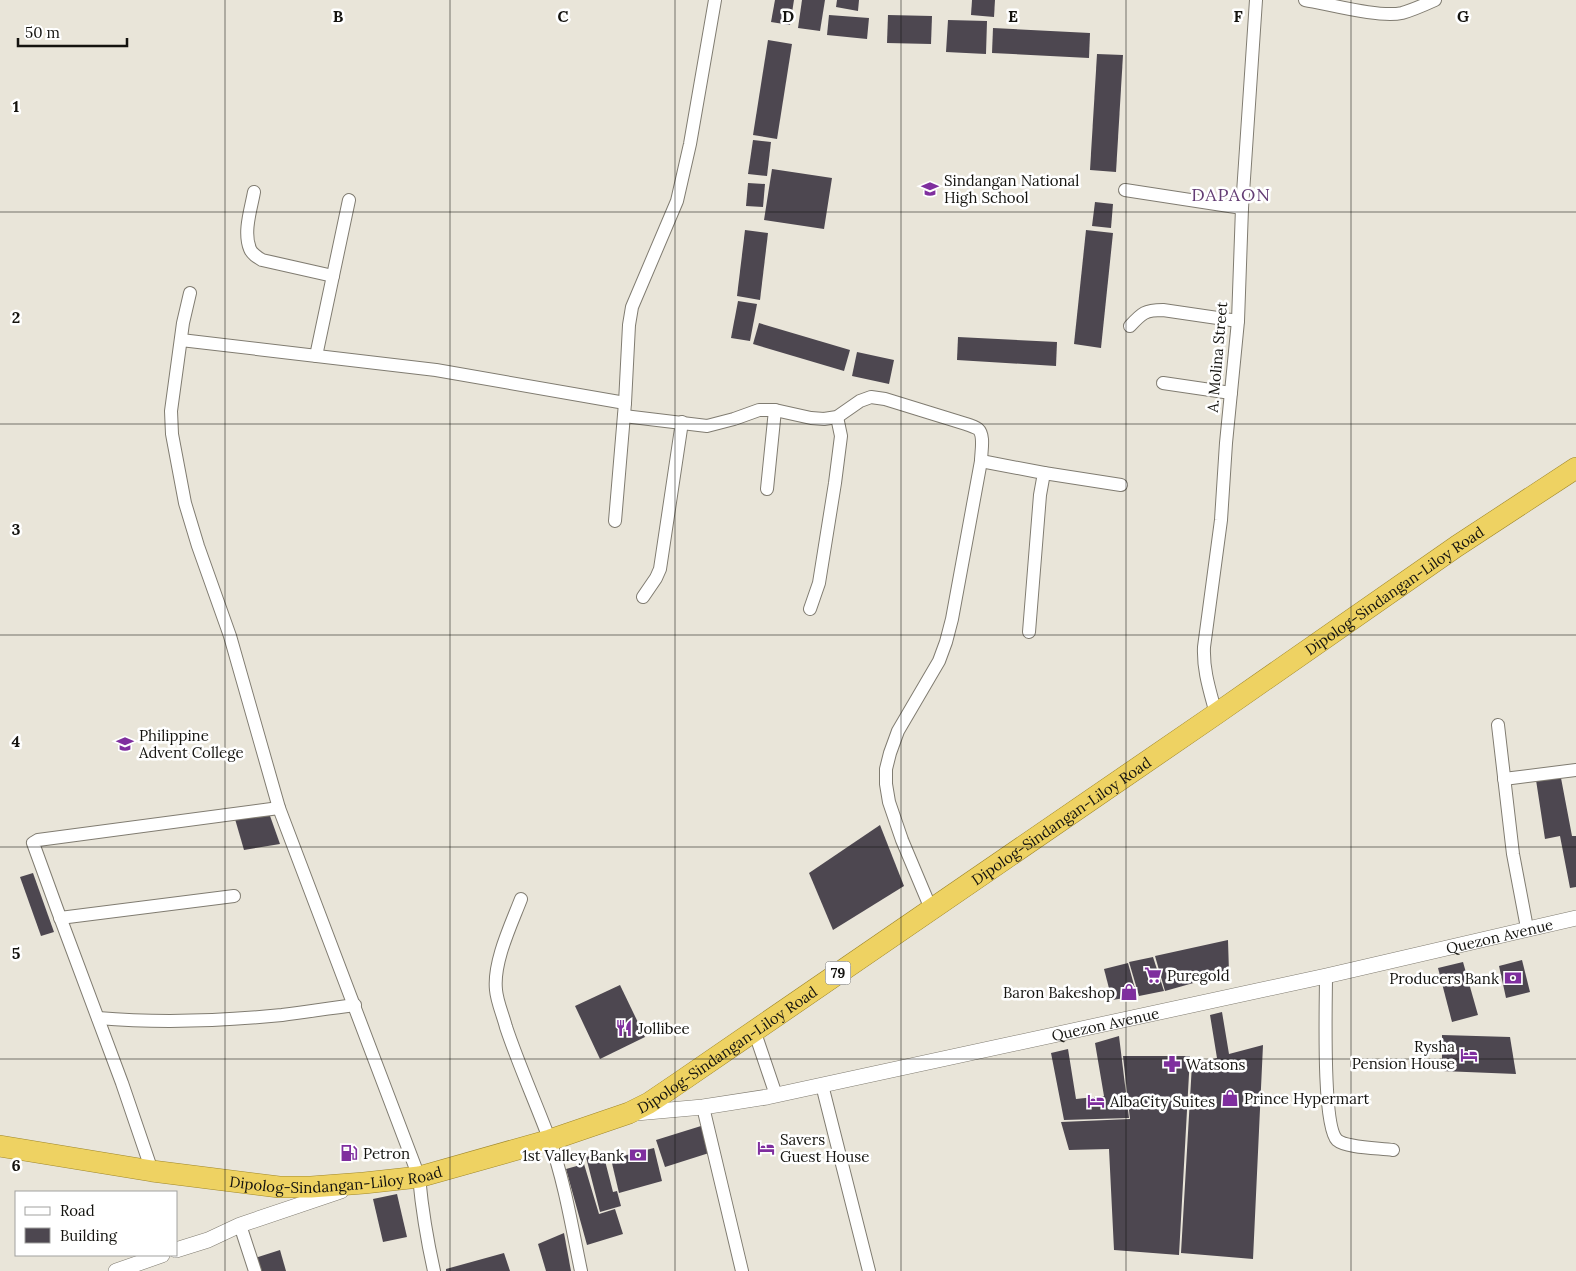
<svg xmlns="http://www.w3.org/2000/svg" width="1576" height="1271" viewBox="0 0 1576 1271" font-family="Lora,serif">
<rect width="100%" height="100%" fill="#e9e5d9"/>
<g fill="#4d4750">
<polygon points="775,0 794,0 790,25 771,22"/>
<polygon points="802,0 825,0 820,31 798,28"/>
<polygon points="837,0 859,0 858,11 836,7"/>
<polygon points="972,0 995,0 994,17 971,15"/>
<polygon points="829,15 869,18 867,39 827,35"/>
<polygon points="888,15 932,16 931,44 887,43"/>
<polygon points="948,20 987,21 986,54 946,52"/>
<polygon points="993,28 1090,33 1089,58 992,53"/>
<polygon points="768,40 792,44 777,139 753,135"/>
<polygon points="1097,54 1123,55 1116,172 1090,170"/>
<polygon points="753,140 771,142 767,176 748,174"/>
<polygon points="772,169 832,178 824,229 764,220"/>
<polygon points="748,183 765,184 763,207 746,206"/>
<polygon points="1095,202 1113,204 1111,228 1092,226"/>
<polygon points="745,230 768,233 760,300 737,296"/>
<polygon points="1086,230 1113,233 1101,348 1074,344"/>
<polygon points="738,301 757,304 750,341 731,338"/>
<polygon points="759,323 850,350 844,371 753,344"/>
<polygon points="958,337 1057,342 1056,366 957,360"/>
<polygon points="857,352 894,360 889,384 852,376"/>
<polygon points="1561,778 1572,836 1576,836 1576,887 1570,888 1560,836 1545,839 1536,780"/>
<polygon points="269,813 280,844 244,850 235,819"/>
<polygon points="880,825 904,886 833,930 809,873"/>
<polygon points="33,873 54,932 41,936 20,877"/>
<polygon points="1228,940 1229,973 1165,991 1155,956"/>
<polygon points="1153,957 1164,991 1139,996 1129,962"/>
<polygon points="1522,960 1530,992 1506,998 1499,966"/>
<polygon points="1463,962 1478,1015 1452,1022 1438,968"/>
<polygon points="1128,963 1137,996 1112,1000 1104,969"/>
<polygon points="620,985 645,1037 600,1059 575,1006"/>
<polygon points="1222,1012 1229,1054 1263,1045 1253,1259 1181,1253 1192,1064 1217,1058 1210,1015"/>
<polygon points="1442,1035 1510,1037 1516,1074 1442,1071"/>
<polygon points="1119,1036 1129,1118 1064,1120 1051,1053 1068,1049 1076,1099 1104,1096 1095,1043"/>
<polygon points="1123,1056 1190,1056 1179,1255 1114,1250 1109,1149 1069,1150 1061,1122 1130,1119"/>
<polygon points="701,1126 709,1153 665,1167 656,1140"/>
<polygon points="654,1148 662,1181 619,1193 611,1159"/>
<polygon points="603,1153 613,1192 617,1191 621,1206 600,1212 586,1157"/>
<polygon points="584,1164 599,1214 615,1209 623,1234 587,1245 566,1169"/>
<polygon points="397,1194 407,1237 383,1242 373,1199"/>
<polygon points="564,1233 571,1271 546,1271 538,1244"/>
<polygon points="280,1250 286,1271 259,1271 255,1258"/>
<polygon points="504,1253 510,1271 446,1271 446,1269"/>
</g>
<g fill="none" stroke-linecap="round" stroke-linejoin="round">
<g stroke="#807c71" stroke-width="14">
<g id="minor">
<path d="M1305,0C1329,4 1379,18 1402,13C1413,10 1424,5 1435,0"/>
<polyline points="1125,190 1242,208"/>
<path d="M254,192C251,209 243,232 250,249C252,254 257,257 262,260L333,276"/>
<path d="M190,293L183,323L171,411L172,434L185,503L198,546L230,636L279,808L419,1177C422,1209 427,1240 434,1271"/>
<path d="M1130,326C1142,313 1145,310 1163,310L1238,321"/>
<polyline points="181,340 436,370 625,403"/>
<polyline points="316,356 349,200"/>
<polyline points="1163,383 1231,393"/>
<path d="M624,416L707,426L734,419L759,410H775L811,418L824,419L837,417L860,401L871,397L885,399L966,424C969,425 975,427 978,429C985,435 981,452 981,461L952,619L946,642L939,661L898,731L890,753L886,769V784L889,802L902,840L931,909"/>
<polyline points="981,461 1044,473 1040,495 1029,632"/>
<polyline points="1044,473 1121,485"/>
<polyline points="767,489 775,410"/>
<polyline points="615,521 625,403 629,325 632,307 677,201 690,144 715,0"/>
<polyline points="643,597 656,578 660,569 682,422"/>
<polyline points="810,609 819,583 835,483 841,436 837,417"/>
<path d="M1216,714C1210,691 1203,671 1204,647L1221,520L1226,443L1238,321L1242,208L1256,0"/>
<polyline points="1498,725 1513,854 1527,928"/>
<polyline points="1504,779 1576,770"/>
<path d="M521,899C511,925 493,962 496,990C497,1002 503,1015 506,1027C519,1066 536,1103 550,1141C565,1183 572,1228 581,1271"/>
<polyline points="60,918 234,896"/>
<path d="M1326,976C1326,1003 1322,1125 1337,1140C1346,1148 1380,1148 1393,1150"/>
<path d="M98,1018C158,1023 222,1021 282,1015C306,1012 330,1008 355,1005"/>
<polyline points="754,1030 776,1095"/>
<polyline points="822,1085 869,1271"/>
<polyline points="703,1107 742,1271"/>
<polyline points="152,1171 122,1083 57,909 33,843 38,840 279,808"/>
<polyline points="240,1225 255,1271"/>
</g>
</g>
<g stroke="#807c71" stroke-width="16">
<g id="tertiary">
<path id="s1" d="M636,1113L703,1107L767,1097L1326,976L1576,918"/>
<polyline points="176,1250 208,1240 240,1225 341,1191"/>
<polyline points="116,1271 162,1255"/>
</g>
</g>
<g stroke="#9f872b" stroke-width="22">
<g id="trunk">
<path id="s2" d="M0,1146L152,1171L279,1187H311L364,1183L419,1177L550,1140L629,1113L649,1103L680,1082L1216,714L1457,546L1576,468"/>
</g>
</g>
<use href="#minor" stroke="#fff" stroke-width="12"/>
<use href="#tertiary" stroke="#fff" stroke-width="15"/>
<use href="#trunk" stroke="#eed262" stroke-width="21"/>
</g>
<path fill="none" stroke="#14130f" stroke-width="1" stroke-opacity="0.55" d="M225,0V1271M450,0V1271M675,0V1271M901,0V1271M1126,0V1271M1351,0V1271M0,212H1576M0,424H1576M0,635H1576M0,847H1576M0,1059H1576"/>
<defs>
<g id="school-bare" transform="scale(1.35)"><path d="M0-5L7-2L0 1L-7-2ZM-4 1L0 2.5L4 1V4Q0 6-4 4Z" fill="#7f2e9e" stroke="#fff" stroke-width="2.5" paint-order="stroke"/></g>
<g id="university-bare" transform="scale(1.35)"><path d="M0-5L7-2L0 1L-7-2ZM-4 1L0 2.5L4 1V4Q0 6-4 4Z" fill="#7f2e9e" stroke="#fff" stroke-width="2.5" paint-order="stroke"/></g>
<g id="supermarket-bare" transform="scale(1.35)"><path d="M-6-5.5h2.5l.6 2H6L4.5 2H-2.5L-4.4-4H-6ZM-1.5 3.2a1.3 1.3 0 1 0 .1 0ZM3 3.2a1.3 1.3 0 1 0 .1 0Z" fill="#7f2e9e" stroke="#fff" stroke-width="2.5" paint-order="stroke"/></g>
<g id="bank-bare" transform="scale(1.35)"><path d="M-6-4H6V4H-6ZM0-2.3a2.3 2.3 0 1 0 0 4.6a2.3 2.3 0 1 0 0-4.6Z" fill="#7f2e9e" stroke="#fff" stroke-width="2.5" paint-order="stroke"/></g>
<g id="shop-bare" transform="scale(1.35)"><path d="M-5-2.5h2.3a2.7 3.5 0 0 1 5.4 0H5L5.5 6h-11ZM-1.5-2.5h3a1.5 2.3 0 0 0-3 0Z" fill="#7f2e9e" stroke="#fff" stroke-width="2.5" paint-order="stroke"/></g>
<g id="restaurant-bare" transform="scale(1.35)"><path d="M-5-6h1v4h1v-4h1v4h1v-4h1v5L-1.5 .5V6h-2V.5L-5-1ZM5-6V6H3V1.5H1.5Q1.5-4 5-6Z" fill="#7f2e9e" stroke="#fff" stroke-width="2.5" paint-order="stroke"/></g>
<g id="hotel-bare" transform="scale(1.35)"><path d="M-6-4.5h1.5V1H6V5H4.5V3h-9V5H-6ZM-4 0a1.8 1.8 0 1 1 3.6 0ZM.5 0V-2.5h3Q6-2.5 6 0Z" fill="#7f2e9e" stroke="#fff" stroke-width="2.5" paint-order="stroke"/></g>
<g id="pharmacy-bare" transform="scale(1.35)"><path d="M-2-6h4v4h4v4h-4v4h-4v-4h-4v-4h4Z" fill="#7f2e9e" stroke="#fff" stroke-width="2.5" paint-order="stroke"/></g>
<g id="fuel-bare" transform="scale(1.35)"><path d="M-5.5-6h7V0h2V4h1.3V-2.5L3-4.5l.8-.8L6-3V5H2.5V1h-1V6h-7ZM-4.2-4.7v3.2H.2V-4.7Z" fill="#7f2e9e" stroke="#fff" stroke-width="2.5" paint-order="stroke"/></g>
</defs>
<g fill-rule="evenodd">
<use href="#school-bare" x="930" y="189"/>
<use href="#university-bare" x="125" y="744"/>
<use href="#supermarket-bare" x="1153" y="975"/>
<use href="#bank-bare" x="1513" y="978"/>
<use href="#shop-bare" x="1129" y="992"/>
<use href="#restaurant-bare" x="624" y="1028"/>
<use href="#hotel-bare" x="1469" y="1055"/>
<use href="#pharmacy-bare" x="1172" y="1064"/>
<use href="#shop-bare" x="1230" y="1098"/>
<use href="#hotel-bare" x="1096" y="1101"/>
<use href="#hotel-bare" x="766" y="1148"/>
<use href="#fuel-bare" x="349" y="1153"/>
<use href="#bank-bare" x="638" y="1155"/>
</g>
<g text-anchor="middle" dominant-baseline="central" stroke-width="5" stroke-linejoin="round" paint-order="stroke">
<rect fill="#fff" stroke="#5a5a57" stroke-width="1" x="825.5" y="961.5" width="25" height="23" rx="4"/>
<g font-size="14" font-weight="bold" fill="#14130f">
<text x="838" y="973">79</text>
</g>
<g font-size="15" fill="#14130f" stroke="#fff" text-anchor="start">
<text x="944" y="180">Sindangan National<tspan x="944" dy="17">High School</tspan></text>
<text x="139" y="735">Philippine<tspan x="139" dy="17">Advent College</tspan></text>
<text x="1167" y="975">Puregold</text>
<text x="1499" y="978" text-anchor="end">Producers Bank</text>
<text x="1115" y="992" text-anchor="end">Baron Bakeshop</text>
<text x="638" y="1028">Jollibee</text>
<text x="1455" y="1046" text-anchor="end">Rysha<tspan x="1455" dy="17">Pension House</tspan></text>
<text x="1186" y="1064">Watsons</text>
<text x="1244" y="1098">Prince Hypermart</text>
<text x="1110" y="1101">AlbaCity Suites</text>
<text x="780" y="1139">Savers<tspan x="780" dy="17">Guest House</tspan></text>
<text x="363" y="1153">Petron</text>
<text x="624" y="1155" text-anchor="end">1st Valley Bank</text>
</g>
<g font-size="15" fill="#14130f" stroke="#fff">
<text transform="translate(1217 357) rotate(-85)">A. Molina Street</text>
<text stroke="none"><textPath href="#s2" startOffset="1569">Dipolog-Sindangan-Liloy Road</textPath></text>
<text stroke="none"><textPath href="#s2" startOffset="1164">Dipolog-Sindangan-Liloy Road</textPath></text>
<text stroke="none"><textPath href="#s1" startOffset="882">Quezon Avenue</textPath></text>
<text stroke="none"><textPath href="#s1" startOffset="478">Quezon Avenue</textPath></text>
<text stroke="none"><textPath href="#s2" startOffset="759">Dipolog-Sindangan-Liloy Road</textPath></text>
<text stroke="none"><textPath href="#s2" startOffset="339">Dipolog-Sindangan-Liloy Road</textPath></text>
</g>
<g font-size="18" letter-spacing="1" fill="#633c74" stroke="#fff">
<text x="1231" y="194">DAPAON</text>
</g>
</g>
<g font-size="16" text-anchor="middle" font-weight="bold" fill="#14130f" stroke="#fff" stroke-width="5" stroke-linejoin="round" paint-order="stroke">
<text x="338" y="22">B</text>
<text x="563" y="22">C</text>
<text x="788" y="22">D</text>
<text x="1013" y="22">E</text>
<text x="1238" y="22">F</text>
<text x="1463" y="22">G</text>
<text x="16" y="112">1</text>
<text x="16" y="323">2</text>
<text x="16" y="535">3</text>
<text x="16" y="747">4</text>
<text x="16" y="959">5</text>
<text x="16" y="1171">6</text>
</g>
<rect x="15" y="1191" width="162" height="65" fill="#ffffff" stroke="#a1a19f"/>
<rect x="25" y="1207" width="25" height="8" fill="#ffffff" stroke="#a1a19f"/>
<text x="60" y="1216" font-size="15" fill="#14130f">Road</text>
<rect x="25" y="1228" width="25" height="15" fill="#4d4750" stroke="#a1a19f"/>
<text x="60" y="1241" font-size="15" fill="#14130f">Building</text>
<path d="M18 38v8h109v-8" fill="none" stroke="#14130f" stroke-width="2.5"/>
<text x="25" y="38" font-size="15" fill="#14130f" stroke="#ffffff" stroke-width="4" paint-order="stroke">50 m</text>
</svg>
